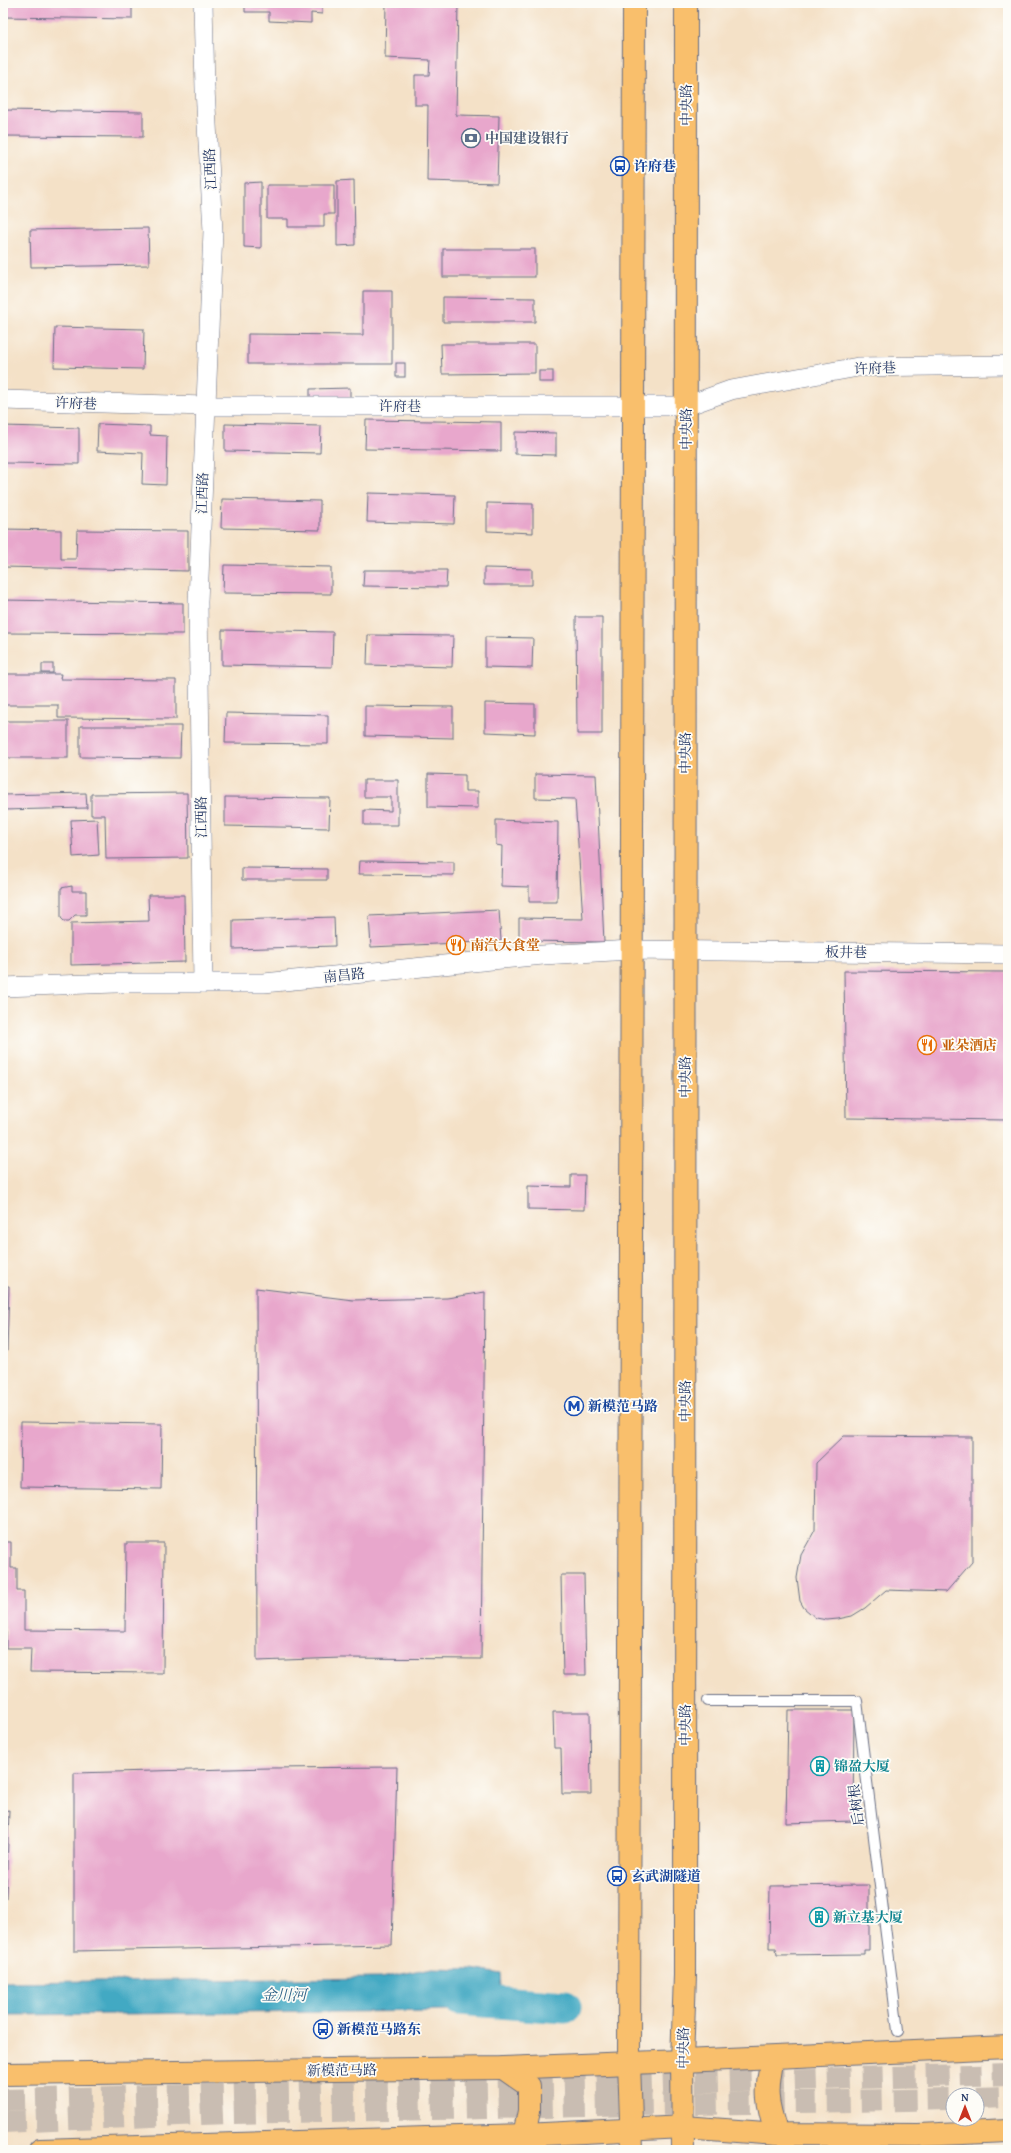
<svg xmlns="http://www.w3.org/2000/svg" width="1011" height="2153" viewBox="0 0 1011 2153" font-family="'Gentium Book Plus','Noto Serif SC',serif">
<rect width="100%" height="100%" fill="#fdfcf7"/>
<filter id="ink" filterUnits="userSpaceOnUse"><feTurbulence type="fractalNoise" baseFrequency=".025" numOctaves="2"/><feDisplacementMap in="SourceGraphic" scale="8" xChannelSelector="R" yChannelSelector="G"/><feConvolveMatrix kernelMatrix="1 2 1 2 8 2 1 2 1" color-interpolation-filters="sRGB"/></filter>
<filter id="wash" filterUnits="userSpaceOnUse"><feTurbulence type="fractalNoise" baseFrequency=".012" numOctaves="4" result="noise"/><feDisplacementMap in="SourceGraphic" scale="16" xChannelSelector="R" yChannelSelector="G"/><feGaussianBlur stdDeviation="0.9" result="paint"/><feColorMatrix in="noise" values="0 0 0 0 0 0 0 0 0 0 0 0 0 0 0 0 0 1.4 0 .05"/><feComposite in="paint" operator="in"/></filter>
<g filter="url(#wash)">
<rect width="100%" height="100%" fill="#f4e1c7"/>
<polygon fill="#43a9c3" stroke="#2f6c90" points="432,1968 472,1969 501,1974 504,2012 452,2011 3,2015 3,1982 381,1978"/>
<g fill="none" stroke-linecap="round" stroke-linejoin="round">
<polyline stroke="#43a9c3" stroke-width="33" points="459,1999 565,2007"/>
</g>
<g id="blocks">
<g fill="#e8a7cc">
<polygon points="3,3 132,3 132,19 3,17"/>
<polygon points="245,3 322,3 322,14 311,13 311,23 269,21 269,12 245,12"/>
<polygon points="386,3 458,3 456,115 499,116 497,183 427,181 428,105 415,105 415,75 429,75 430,60 385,58"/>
<polygon points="3,110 143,112 143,137 3,136"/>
<polygon points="354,180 355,245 337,246 337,181"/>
<polygon points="261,182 261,248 244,247 244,183"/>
<polygon points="267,185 334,185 334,214 324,214 324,227 288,227 288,219 267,219"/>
<polygon points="148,228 149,265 31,267 30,230"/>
<rect x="443" y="249" width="92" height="28"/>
<polygon points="363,291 392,291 392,364 248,364 248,334 363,335"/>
<polygon points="443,297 535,298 535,322 443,322"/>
<polygon points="55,327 144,329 143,369 54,367"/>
<polygon points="441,344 535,344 535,373 442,374"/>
<rect x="396" y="363" width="9" height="14"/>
<rect x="539" y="371" width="14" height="11"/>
<polygon points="350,388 350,405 310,406 310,389"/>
<polygon points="366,420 501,422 501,451 365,449"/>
<polygon points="98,424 150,426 150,435 167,436 166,485 142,484 143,453 97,451"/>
<polygon points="225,424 321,426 320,453 225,451"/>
<polygon points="3,426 79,428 79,464 3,463"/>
<polygon points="515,432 556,433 556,455 515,454"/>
<polygon points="368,493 455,495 454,524 367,522"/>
<polygon points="222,499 320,501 320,530 221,528"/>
<polygon points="487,503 533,504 533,533 487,531"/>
<polygon points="3,529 61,530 61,559 76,559 77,530 188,531 188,571 3,567"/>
<polygon points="224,565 331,567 331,594 223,593"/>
<polygon points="484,568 532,569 532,585 484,585"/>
<polygon points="364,570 447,570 446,587 363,586"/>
<polygon points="3,600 183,603 183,634 3,633"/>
<polygon points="576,617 602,617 602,734 577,734"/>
<polygon points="222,630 333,632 332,667 222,665"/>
<polygon points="368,635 453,636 452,667 367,665"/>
<polygon points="485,637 533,638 532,668 485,667"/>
<rect x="42" y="664" width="11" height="9"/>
<polygon points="3,674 61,674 60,679 176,680 176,719 58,718 58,705 3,705"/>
<polygon points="485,703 535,704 535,734 485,732"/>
<polygon points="365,706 453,707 453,738 365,736"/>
<polygon points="226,713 328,715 328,744 225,743"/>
<rect x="3" y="721" width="65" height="37"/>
<polygon points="80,726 181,726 180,758 80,757"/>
<polygon points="428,774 465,775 465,791 478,791 478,808 428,807"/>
<polygon points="535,774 596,775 604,942 519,941 519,918 583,919 575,799 535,798"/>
<polygon points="364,780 398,780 398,825 364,825 364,810 391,811 391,797 364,797"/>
<polygon points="86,793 87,808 3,810 3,795"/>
<polygon points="187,793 188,858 106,859 105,815 91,815 91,794"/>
<polygon points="225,797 330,798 329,828 225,826"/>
<polygon points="97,819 99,855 73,857 71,820"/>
<polygon points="496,820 558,822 557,902 529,902 529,887 501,886 502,846 496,845"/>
<polygon points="360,861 454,862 454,875 359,874"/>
<polygon points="242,868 327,869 327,880 242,880"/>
<polygon points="72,886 72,891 86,891 86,915 75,915 69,921 64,921 61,918 61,888"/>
<polygon points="148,895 184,895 185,962 71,965 71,923 149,921"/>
<polygon points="499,910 501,941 371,947 369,916"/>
<polygon points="334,917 335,946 233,949 233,920"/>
<polygon points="844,971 1008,972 1008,1120 846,1118"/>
<polygon points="571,1175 585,1175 584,1210 528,1209 528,1186 571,1187"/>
<polygon points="3,1286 9,1286 7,1351 3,1351"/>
<polygon points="256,1288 353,1300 447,1298 485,1292 481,1659 341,1658 257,1661"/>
<polygon points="21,1422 162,1424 161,1489 20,1487"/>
<polygon points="844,1436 972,1437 972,1562 946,1592 886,1590 865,1608 852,1616 838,1619 827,1620 816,1618 804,1608 800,1601 797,1578 801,1555 815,1530 816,1463"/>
<polygon points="3,1542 11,1542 11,1568 17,1568 17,1591 24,1591 24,1630 125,1631 126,1543 164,1543 163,1673 30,1672 31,1648 6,1648 6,1629 4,1629 3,1611"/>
<polygon points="561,1575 584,1575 586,1675 563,1675"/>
<polygon points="788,1710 854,1710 853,1821 786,1823"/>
<polygon points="553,1712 590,1712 591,1794 562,1794 561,1748 554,1748"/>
<polygon points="397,1767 392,1945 74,1951 74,1773 269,1768"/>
<polygon points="9,1810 6,1898 3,1898 3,1811"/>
<polygon points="869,1885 869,1950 864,1950 864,1954 777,1955 776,1948 769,1948 770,1886"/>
</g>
</g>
</g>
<g filter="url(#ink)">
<use href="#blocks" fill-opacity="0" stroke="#676d83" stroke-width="1"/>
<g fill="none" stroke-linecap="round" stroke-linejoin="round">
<g stroke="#c9bdb2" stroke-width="22" stroke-dasharray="22 11" stroke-linecap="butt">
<polyline points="977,2098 1008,2097"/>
<polyline points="3,2100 1008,2074"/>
<polyline points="3,2122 229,2113 953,2099"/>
</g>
<g stroke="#676d83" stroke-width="12">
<polyline id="service" points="708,1701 857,1701 898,2031"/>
</g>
<g stroke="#676d83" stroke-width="20">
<g id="minor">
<polyline points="3,400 205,406 686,406 731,390 858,367 1008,365"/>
<polyline points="203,983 198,602 213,231 205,89 203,3"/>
<polyline points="3,987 116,983 264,983 543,955 631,950 1008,954"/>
</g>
</g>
<g stroke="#676d83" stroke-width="24">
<g id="primary">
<polyline points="503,2068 529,2086 529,2111 524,2135"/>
<polyline points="3,2074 503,2068 682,2061"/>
<polyline points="40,2150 524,2135 684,2127"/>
<polyline points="632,2150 629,2062 634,3"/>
<polyline points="683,2150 682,2061 685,1975 686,3"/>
</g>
</g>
<g stroke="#676d83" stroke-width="24">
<g id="trunk">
<path d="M772,2058C765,2091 766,2102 777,2134"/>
<polyline points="682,2061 1008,2047"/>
<polyline points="684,2127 777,2134 918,2135 1008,2131"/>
</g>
</g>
<use href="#service" stroke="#fff" stroke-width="10"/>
<use href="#minor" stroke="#fff" stroke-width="19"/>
<use href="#primary" stroke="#f9bf6c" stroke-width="22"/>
<use href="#trunk" stroke="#f9bf6c" stroke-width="22"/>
</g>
</g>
<defs>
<g id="bank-ring" transform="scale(1)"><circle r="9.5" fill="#fdfcf7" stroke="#5c6f8a" stroke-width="1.5"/><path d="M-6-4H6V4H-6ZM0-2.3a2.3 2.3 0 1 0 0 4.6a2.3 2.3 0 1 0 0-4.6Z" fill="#5c6f8a"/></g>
<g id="bus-ring" transform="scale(1)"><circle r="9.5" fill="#fdfcf7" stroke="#1a4fb4" stroke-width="1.5"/><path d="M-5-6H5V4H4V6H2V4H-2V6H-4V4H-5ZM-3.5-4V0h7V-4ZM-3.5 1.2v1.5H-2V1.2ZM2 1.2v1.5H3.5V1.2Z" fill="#1a4fb4"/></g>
<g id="restaurant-ring" transform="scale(1)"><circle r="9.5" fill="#fdfcf7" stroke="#e8710a" stroke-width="1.5"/><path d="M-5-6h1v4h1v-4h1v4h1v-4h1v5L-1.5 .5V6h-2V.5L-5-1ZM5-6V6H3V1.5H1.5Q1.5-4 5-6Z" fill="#e8710a"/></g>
<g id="metro-ring" transform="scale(1)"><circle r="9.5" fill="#fdfcf7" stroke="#1a4fb4" stroke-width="1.5"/><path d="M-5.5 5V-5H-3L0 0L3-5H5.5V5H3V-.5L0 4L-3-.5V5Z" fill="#1a4fb4"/></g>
<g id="building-ring" transform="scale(1)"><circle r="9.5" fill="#fdfcf7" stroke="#0f9aa8" stroke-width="1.5"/><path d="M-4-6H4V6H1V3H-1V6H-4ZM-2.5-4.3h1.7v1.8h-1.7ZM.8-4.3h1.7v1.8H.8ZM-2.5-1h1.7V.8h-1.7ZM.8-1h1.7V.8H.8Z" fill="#0f9aa8"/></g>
</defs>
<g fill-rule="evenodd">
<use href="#bank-ring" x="471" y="138"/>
<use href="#bus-ring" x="620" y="166"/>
<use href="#restaurant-ring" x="456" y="945"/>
<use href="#restaurant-ring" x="927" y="1045"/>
<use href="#metro-ring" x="574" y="1406"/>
<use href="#building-ring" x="820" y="1766"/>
<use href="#bus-ring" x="617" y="1876"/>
<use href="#building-ring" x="819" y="1917"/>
<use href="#bus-ring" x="323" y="2029"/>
</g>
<g text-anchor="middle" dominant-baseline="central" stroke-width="3.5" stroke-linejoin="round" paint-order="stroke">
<g font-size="14" fill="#1b2f5e" stroke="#fdfcf7">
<text transform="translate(686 105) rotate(-90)">中央路</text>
<text transform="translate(210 169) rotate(-93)">江西路</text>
<text transform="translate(875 368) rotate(-2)">许府巷</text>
<text transform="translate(76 403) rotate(2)">许府巷</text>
<text x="400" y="406">许府巷</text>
<text transform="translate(686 429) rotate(-90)">中央路</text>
<text transform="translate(202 493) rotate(-88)">江西路</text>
<text transform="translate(685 753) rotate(-90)">中央路</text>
<text transform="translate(201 817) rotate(-91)">江西路</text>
<text transform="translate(846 952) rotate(1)">板井巷</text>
<text transform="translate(344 975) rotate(-6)">南昌路</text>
<text transform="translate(685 1077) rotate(-90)">中央路</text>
<text transform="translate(685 1401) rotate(-90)">中央路</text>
<text transform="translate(685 1725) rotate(-90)">中央路</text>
<text transform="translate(856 1805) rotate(-97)">后树根</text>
<text transform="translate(683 2048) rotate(-89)">中央路</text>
<text transform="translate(342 2070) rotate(-1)">新模范马路</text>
</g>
<g font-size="14" font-weight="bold" fill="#4e5e75" stroke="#fdfcf7" text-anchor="start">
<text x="485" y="138">中国建设银行</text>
</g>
<g font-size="14" font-weight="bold" fill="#164399" stroke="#fdfcf7" text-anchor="start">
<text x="634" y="166">许府巷</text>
<text x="588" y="1406">新模范马路</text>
<text x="631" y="1876">玄武湖隧道</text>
<text x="337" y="2029">新模范马路东</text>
</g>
<g font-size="14" font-weight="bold" fill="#c56008" stroke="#fdfcf7" text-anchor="start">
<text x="470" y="945">南汽大食堂</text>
<text x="941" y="1045">亚朵酒店</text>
</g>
<g font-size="14" font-weight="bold" fill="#0d838f" stroke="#fdfcf7" text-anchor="start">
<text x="834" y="1766">锦盈大厦</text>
<text x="833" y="1917">新立基大厦</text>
</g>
<g font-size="15" font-style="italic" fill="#2b6086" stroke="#fdfcf7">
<text x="284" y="1994">金川河</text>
</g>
</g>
<rect width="1011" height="2153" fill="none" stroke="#fdfcf7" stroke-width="16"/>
<g transform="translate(965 2107)"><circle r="19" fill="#fdfcf7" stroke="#a3aaba"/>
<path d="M0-3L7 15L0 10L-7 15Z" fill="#c8321e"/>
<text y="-6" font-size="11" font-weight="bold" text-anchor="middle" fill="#1b2f5e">N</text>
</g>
</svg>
